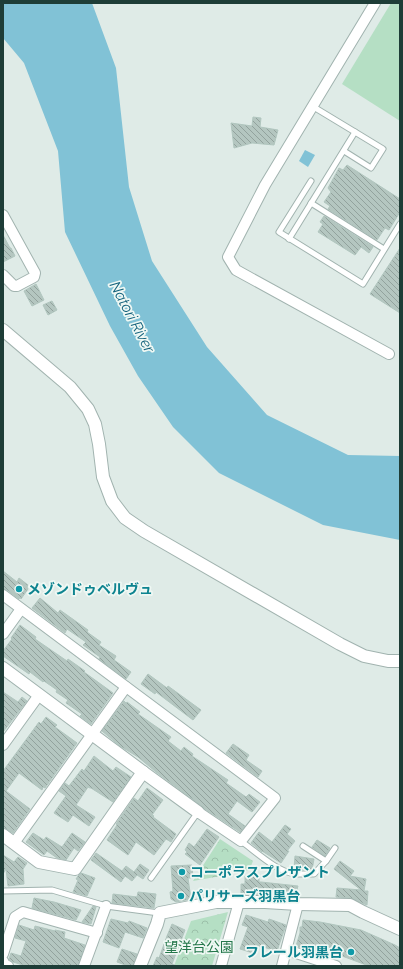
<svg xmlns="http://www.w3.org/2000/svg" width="403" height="969" viewBox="0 0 403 969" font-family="Raleway,'Noto Sans JP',sans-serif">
<defs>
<pattern id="park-crowns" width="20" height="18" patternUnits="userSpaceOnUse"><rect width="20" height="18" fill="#b5dfc4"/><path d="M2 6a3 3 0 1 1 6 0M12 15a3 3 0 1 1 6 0" fill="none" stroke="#9bc0a9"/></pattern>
<pattern id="building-back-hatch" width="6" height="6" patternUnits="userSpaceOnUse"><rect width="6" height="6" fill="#b4c6c0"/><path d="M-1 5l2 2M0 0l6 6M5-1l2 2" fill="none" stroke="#92a29d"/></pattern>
</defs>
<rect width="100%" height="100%" fill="#dfebe7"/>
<g fill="url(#park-crowns)">
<polygon points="220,839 253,861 249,871 227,870 221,876 193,881"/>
<polygon points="228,912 212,966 174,966 191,921"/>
</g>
<polygon fill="#b5dfc4" points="391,3 400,3 400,121 342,84"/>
<g fill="#81c2d6">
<polygon points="3,3 92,3 116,68 129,187 152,261 207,347 267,415 348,455 400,456 400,540 323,525 219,473 173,427 138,376 110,326 65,232 58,151 24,63 3,38"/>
<polygon points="305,150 315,155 308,167 299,161"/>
</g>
<g fill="url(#building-back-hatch)" stroke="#b1c6bf">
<polygon points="253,117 261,118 260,127 278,130 274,145 252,143 234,148 231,123 252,126"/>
<polygon points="347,165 400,199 400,212 389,230 385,228 377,240 328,209 330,206 324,202 331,192 328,188 339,168 343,170"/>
<polygon points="324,216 373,247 369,253 361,247 355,255 318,232 323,224 320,222"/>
<polygon points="3,235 10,248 11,248 15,256 3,262"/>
<polygon points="400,248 400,313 370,294"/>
<polygon points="36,284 44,300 32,306 24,291"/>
<polygon points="52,301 57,310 48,315 43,305"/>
<polygon points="3,571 17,582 19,578 28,585 27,587 28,589 21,599 20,597 19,599 7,590 3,589"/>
<polygon points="40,598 58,613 60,610 88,630 87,632 101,642 99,645 116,656 114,660 131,672 126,679 99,659 100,657 83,645 86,642 67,629 65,633 32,608"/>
<polygon points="20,625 36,637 35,639 67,661 68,659 85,671 84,672 113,693 91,724 80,716 82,714 66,703 68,700 56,692 57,690 44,681 43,682 30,672 29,674 3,656 3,651 12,639 11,638"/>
<polygon points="148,674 167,688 168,686 201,710 193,720 156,692 155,694 141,684"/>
<polygon points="3,692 18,702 22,697 27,701 3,732"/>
<polygon points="124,701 126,703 127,702 140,712 138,714 171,737 168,741 181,751 184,747 193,754 192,756 228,780 226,783 246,797 249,794 260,802 252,812 237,801 228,814 245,826 240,832 205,809 202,806 156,772 138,757 120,746 102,731"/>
<polygon points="46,717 57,725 55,727 77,743 45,788 43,787 42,790 19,773 6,791 30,809 13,833 3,827 3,771 39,722 41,724"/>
<polygon points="233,744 249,755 246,760 262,771 258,777 226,753"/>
<polygon points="94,756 113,771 116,767 131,777 113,802 91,788 90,788 88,787 76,805 95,817 89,826 73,815 68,822 54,813 66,796 59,791 65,783 69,786 82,769 84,771"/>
<polygon points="147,788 163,800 152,815 154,816 153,817 176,834 171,842 166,839 154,855 136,842 128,855 107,840 117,825 116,824 134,798 138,801"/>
<polygon points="285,825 291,829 287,834 295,841 287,851 289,851 281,863 262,851 262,852 251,843 259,832 272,842"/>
<polygon points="207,829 219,837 200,865 185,854 187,852 185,850 189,843 194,847"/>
<polygon points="33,833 44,840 46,837 62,847 72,833 85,842 78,851 74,848 66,860 57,858 47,851 44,855 26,842"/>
<polygon points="317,840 330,848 325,856 312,847"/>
<polygon points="96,853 122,871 126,866 134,872 140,864 149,870 143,879 137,875 132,881 125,876 121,882 91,860"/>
<polygon points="3,855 14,862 18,857 27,863 23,869 24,884 8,886 6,869 3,874"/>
<polygon points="295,856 314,859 312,870 294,868"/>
<polygon points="340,861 354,871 350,876 366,879 364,891 368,891 367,905 350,898 336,897 337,888 361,890 334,869"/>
<polygon points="192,865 193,878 188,878 191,899 176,902 171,899 170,892 173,891 171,866"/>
<polygon points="81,873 95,878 87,896 73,892 78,880 76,879 78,876"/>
<polygon points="245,876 259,876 259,882 261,882 298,886 295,896 265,895 241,894 241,884 245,884"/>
<polygon points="138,892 156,894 154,908 112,903 113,894 137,897"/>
<polygon points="34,898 54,902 81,910 76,920 32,908"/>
<polygon points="93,906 96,907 91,924 82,922"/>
<polygon points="246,915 268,922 269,919 286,925 277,951 256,945 253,953 240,949 248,927 242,925"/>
<polygon points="111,919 128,923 129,921 147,928 143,938 125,932 119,948 103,942"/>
<polygon points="303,920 320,922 361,930 395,945 400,948 400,966 369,966 334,953 333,957 296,946 300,933 300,927 302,927"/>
<polygon points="172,924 185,930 172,964 177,966 153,966 157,957 159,958 167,936"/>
<polygon points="19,925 34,930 35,926 55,931 55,930 65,932 64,938 85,945 78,966 26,966 13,962 9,959 11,953 21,956 26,941 15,938"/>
<polygon points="122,949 137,954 133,966 128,966 117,962"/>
</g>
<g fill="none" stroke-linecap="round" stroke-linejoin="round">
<g stroke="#a1b3af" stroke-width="7">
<g id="service">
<polyline points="344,151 371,168 383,149 355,132"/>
<polyline points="311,181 279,232 363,284 400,224"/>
<polyline points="311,203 384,249"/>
<polyline points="289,239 355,132 312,106"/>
<path d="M241,841C255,851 277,872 295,874C301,874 308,874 314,874L326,861L335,848"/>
<polyline points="303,846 326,861"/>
<polyline points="151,878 198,812"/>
<polyline points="3,891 52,890 106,906 159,913"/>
</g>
</g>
<g stroke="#a1b3af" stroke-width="12">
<g id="minor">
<polyline points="375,3 265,185 228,257 236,270 389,354"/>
<polyline points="3,215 35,273 34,277 17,286 14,286 3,275"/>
<polyline points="3,595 275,798 241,841 198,812"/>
<polyline points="3,634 21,609"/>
<polyline points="3,745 39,695"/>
<polyline points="14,843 126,687"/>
<polyline points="287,950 336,966"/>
<polyline points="3,954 15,917 23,912 97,933"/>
<polyline points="3,961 5,965 8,966"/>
<polyline points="84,966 106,906"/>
<polyline points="221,966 239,902"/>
<polyline points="282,966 298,904"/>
</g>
</g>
<g stroke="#a1b3af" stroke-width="14">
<g id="tertiary">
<polyline points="3,330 70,387 88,409 95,424 99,444 103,477 112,501 125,518 144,531 340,644 364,656 388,661 400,661"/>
<polyline points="3,668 143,772 198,812"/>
<polyline points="3,835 39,862 75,869 143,772"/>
<polyline points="140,966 157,924 160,913 216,902 265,902 298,904 350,905 363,912 400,929"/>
</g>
</g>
<use href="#service" stroke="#fff" stroke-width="5"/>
<use href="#minor" stroke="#fff" stroke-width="10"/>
<use href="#tertiary" stroke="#fff" stroke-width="12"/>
</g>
<g fill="#0f9aa8" stroke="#eff8f4" stroke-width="1.5">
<circle cx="19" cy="589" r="4"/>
<circle cx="182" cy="872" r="4"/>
<circle cx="181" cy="896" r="4"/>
<circle cx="351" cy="952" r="4"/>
</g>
<g text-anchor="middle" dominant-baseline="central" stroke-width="3.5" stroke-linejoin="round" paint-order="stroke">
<g font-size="14" font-weight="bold" fill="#0d838f" stroke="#eff8f4" text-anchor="start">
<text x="27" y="589">メゾンドゥベルヴュ</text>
<text x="190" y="872">コーポラスプレザント</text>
<text x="189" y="896">パリサーズ羽黒台</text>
<text x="343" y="952" text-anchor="end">フレール羽黒台</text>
</g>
<g font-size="14" fill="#25774b" stroke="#eff8f4">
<text x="199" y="947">望洋台公園</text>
</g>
<g font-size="15" font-style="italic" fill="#14637d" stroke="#eff8f4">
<text transform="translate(132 317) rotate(62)">Natori River</text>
</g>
</g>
<rect width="403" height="969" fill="none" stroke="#1e3d37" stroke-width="8"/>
</svg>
